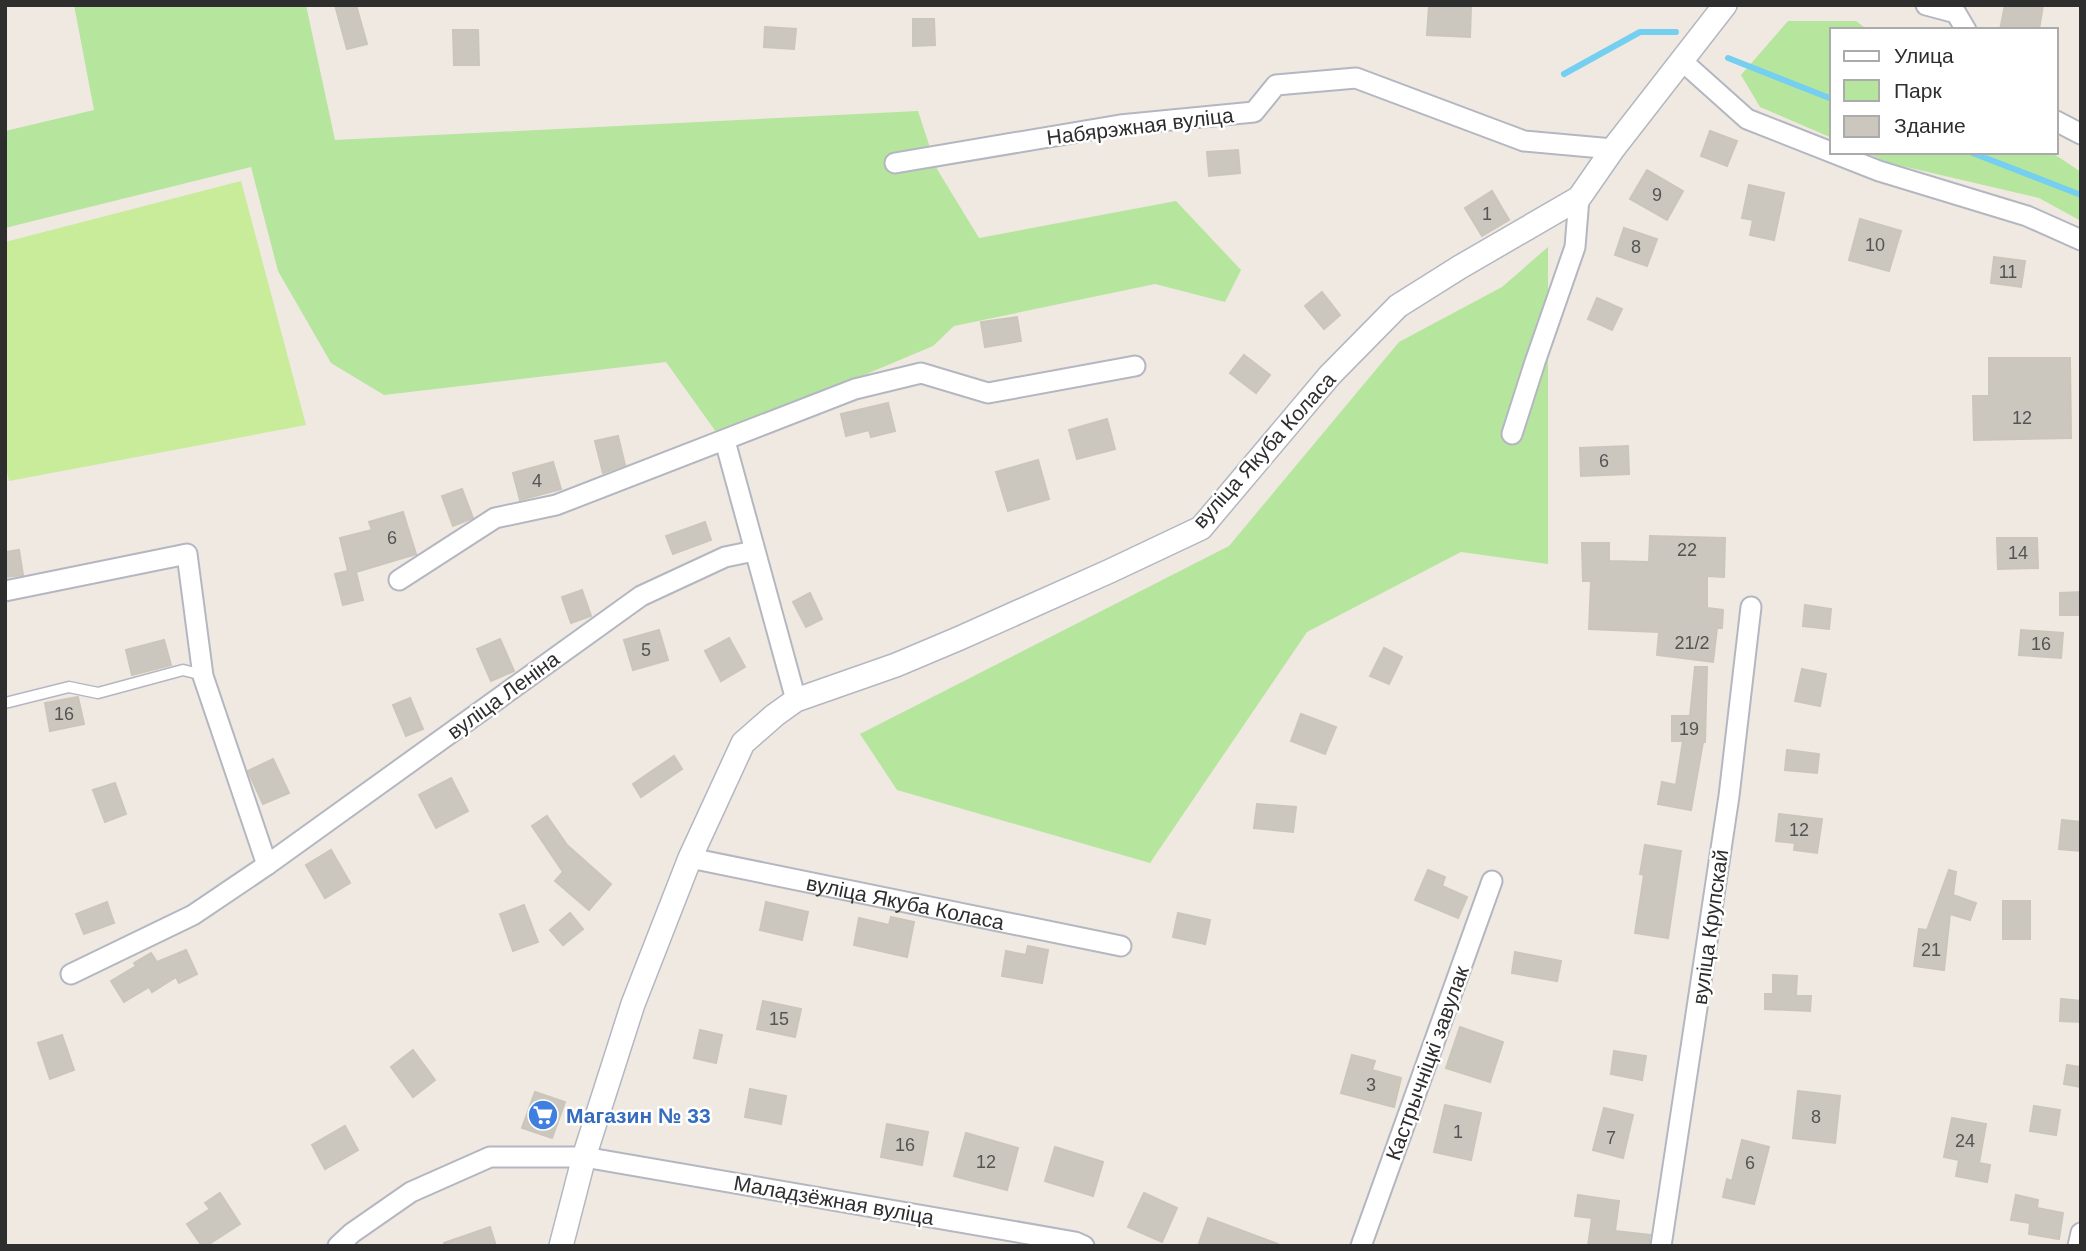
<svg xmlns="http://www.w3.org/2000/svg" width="2086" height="1251" viewBox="0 0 2086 1251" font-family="Arial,sans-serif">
<rect width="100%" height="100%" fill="#efe9e1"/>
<g fill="#b6e59e">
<polygon points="74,5 306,5 335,140 918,111 937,169 979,238 1176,201 1241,270 1225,302 1155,284 954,326 933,346 719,436 666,362 384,395 331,363 278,271 251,167 5,228 5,131 94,110"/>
<polygon points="1788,21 1856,21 1868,30 1832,30 1832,138 1760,107 1741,75"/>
<polygon points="1865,152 2051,152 2081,172 2081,221 2039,198 1889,163"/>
<polygon points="1548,247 1548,564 1461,552 1307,632 1150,863 897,790 860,734 1229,546 1399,342 1502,287"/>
</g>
<polygon fill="#c9ec9a" points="241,181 306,425 9,481 5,463 5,242"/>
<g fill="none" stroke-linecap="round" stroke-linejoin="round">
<g stroke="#75cff0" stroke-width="6">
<polyline points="1728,58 1832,99"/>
<polyline points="1564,74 1640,32 1676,32"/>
<polyline points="1970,152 2081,195"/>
</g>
</g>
<g fill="#cbc7bf" stroke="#cbc5ba" stroke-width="2">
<polygon points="335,5 356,5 367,44 347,49"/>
<polygon points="1429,5 1471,5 1470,37 1427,35"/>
<polygon points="2005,5 2043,5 2039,30 2000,30"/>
<polygon points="913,19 934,19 935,45 913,46"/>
<polygon points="765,27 796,29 794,49 764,47"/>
<polygon points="453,30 478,30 479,65 454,65"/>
<polygon points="1710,131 1737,141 1727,166 1701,156"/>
<polygon points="1238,150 1240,173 1209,176 1207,152"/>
<polygon points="1647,170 1683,191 1667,220 1630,199"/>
<polygon points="1749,185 1784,193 1774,240 1750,235 1753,220 1742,218"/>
<polygon points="1492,191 1509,220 1482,236 1465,208"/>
<polygon points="1860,219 1901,231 1889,271 1849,260"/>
<polygon points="1624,228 1657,239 1647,266 1615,255"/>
<polygon points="1994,257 2025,261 2021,287 1991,283"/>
<polygon points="1322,292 1340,315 1324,329 1305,306"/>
<polygon points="1597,298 1622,309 1612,330 1588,319"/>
<polygon points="1017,317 1021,341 985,347 981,322"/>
<polygon points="1244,355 1270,375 1256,393 1230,373"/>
<polygon points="1989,358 2070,358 2071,438 1974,440 1973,396 1989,396"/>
<polygon points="888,403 895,431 871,437 869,430 846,436 841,414"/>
<polygon points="1107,419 1115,449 1077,459 1069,430"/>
<polygon points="618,436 625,465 603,473 595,441"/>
<polygon points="1628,446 1629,474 1581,476 1580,448"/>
<polygon points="1038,460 1049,499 1008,511 996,472"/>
<polygon points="553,462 561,489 520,500 513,473"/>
<polygon points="462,489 473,518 453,526 442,496"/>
<polygon points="403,512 416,554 356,572 363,600 343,605 335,574 348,571 340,538 372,530 369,522"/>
<polygon points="705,522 711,540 673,554 666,536"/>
<polygon points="1650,536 1725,538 1724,577 1707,576 1707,608 1723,610 1722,628 1717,628 1713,662 1657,655 1659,632 1589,629 1591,581 1583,581 1582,543 1609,543 1609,561 1649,562"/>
<polygon points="1997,538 2037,538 2038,568 1998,569"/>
<polygon points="19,550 23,575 5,577 5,552"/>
<polygon points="582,590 591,616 571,623 562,597"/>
<polygon points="2081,592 2081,615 2060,615 2060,593"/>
<polygon points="810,593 822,619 806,627 793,602"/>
<polygon points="1805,605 1831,609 1829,629 1803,626"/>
<polygon points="659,630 668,660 633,670 624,640"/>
<polygon points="2021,630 2063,633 2061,658 2019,655"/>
<polygon points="729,638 745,667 721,681 705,651"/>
<polygon points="500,639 514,671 491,681 477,649"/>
<polygon points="164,640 171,665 132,675 126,650"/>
<polygon points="1384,648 1402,657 1389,684 1370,676"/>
<polygon points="1695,667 1707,667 1705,742 1703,742 1691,810 1658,804 1662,782 1676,785 1683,741 1672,741 1672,716 1690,716"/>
<polygon points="1802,669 1826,674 1820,706 1795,701"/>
<polygon points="78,697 84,724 50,731 45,703"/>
<polygon points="410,698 423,729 406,736 393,705"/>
<polygon points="1301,714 1336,727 1325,754 1291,741"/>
<polygon points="1787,750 1819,754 1817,773 1785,770"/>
<polygon points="674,756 682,769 641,797 633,784"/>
<polygon points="273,759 289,793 263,804 248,771"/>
<polygon points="451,778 468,811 436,828 419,795"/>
<polygon points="115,783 126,814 105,822 93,790"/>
<polygon points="1257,804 1296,807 1293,832 1254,828"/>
<polygon points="1779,814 1822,819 1817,853 1794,850 1795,843 1776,841"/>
<polygon points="547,816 567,845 611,884 589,910 555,881 563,872 532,826"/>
<polygon points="2062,820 2081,822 2081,851 2059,849"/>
<polygon points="1645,845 1681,851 1668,938 1635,933 1644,875 1640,874"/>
<polygon points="331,850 350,883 325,898 306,865"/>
<polygon points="1428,870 1445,877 1442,886 1467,897 1458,918 1415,900"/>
<polygon points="1949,870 1956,872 1953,895 1976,903 1970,920 1950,914 1944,970 1914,966 1919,929 1927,930"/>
<rect x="2003" y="901" width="27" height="38"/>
<polygon points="107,902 114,923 84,934 76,914"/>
<polygon points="766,902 808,912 802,940 760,930"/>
<polygon points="524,905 538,942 513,951 500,914"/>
<polygon points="570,913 583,929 563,945 550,930"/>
<polygon points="1178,913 1210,920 1205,944 1173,937"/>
<polygon points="891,917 914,922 907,957 854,945 859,918 889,925"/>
<polygon points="1028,946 1048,950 1042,983 1002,976 1006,951 1026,955"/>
<polygon points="186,950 197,974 179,983 176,977 152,992 149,987 124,1002 111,981 136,966 134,963 151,953 157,962"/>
<polygon points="1515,952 1561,961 1557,981 1512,973"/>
<polygon points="1773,975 1797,976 1796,996 1811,996 1810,1011 1765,1009 1765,994 1773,994"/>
<polygon points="2061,999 2081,1001 2081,1022 2060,1021"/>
<polygon points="763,1001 801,1009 795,1037 757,1029"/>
<polygon points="1460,1027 1503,1042 1490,1082 1446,1068"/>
<polygon points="700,1030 722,1035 716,1063 694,1058"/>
<polygon points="62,1035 74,1070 50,1079 38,1043"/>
<polygon points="413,1050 435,1080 413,1097 391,1067"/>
<polygon points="1614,1051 1646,1056 1642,1080 1611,1074"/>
<polygon points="1352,1055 1375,1061 1372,1070 1401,1078 1394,1107 1341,1093"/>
<polygon points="2067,1065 2081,1067 2081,1087 2064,1084"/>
<polygon points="750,1089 786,1096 781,1124 745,1117"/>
<polygon points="1798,1091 1840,1096 1835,1143 1793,1138"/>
<polygon points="535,1092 565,1102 552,1138 522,1128"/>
<polygon points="1445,1105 1481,1113 1471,1160 1434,1152"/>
<polygon points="2034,1106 2060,1110 2056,1135 2030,1131"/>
<polygon points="1604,1108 1633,1115 1623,1158 1593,1150"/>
<polygon points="1952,1118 1986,1124 1979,1163 1990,1165 1987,1182 1956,1176 1959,1160 1944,1157"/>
<polygon points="887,1124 928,1132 922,1165 881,1157"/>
<polygon points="345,1126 358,1150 325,1169 312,1145"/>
<polygon points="966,1133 1018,1148 1007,1190 954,1176"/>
<polygon points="1742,1140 1769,1147 1754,1204 1723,1197 1727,1179 1732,1181"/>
<polygon points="1055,1147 1103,1162 1093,1196 1045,1181"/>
<polygon points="220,1193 240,1224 206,1246 202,1246 187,1224 210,1209 205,1203"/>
<polygon points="1144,1193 1177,1208 1162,1242 1128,1227"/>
<polygon points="1578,1195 1619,1201 1615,1231 1650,1235 1649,1246 1588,1246 1592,1218 1575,1216"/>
<polygon points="2016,1195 2038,1200 2037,1208 2063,1213 2059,1239 2029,1234 2030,1223 2011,1220"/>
<polygon points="1208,1218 1278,1244 1278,1246 1198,1246"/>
<polygon points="490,1227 496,1246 444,1246 444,1243"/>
</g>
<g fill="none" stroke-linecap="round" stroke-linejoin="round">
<g stroke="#b4b7c1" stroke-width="13">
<polyline id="service" points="5,703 69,687 98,693 183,670 203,675"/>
</g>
<g stroke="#b4b7c1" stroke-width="23">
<g id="minor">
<polyline points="1926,5 1956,13 1966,30"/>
<polyline points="1681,60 1747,119 1879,171 2027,216 2081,240"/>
<polyline points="2056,121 2081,134"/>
<polyline points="895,163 1120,125 1254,112 1276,85 1356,78 1524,141 1613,149"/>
<polyline points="1512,434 1535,362 1575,247 1579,198"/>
<polyline points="725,441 796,700"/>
<polyline points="399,580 495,518 556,505 855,389 921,373 988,393 1135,366"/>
<polyline points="5,591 187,554 203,676 267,865"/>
<path id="s1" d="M690,858L1121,946"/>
<polyline points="71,974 193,915 267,865 641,596 725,557 754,551"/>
<polyline points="338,1246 352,1233 411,1192 490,1157 584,1157 1075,1242 1084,1246"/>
<polyline points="1361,1246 1492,881"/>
<polyline points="1661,1246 1729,796 1751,607"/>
<polyline points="2078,1246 2081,1233"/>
</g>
</g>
<g stroke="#b4b7c1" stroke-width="26">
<polyline id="tertiary" points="561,1246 584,1157 633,1004 690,858 743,743 775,715 796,700 896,665 960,638 1110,571 1201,528 1330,375 1398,306 1460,267 1579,198 1613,149 1725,5"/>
</g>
<use href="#service" stroke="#fff" stroke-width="10"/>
<use href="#minor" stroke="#fff" stroke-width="19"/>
<use href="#tertiary" stroke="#fff" stroke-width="23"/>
</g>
<defs>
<g id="supermarket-disc" transform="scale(1.575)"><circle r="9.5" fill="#3f7fe0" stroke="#fff"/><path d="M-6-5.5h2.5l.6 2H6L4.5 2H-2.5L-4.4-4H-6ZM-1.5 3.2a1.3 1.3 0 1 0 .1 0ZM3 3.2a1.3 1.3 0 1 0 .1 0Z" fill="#fff"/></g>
</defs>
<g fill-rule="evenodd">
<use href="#supermarket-disc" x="543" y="1115"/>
</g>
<g text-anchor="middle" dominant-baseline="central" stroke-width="5" stroke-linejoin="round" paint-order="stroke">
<g font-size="18" fill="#555452">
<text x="1657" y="195">9</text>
<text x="1487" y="214">1</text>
<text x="1875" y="245">10</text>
<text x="1636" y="247">8</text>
<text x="2008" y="272">11</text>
<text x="2022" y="418">12</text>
<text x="1604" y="461">6</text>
<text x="537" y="481">4</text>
<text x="392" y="538">6</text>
<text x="1687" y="550">22</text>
<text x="2018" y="553">14</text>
<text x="1692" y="643">21/2</text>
<text x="2041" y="644">16</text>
<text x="646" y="650">5</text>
<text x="64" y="714">16</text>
<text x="1689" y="729">19</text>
<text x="1799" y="830">12</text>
<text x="1931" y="950">21</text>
<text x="779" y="1019">15</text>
<text x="1371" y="1085">3</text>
<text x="1816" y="1117">8</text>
<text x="1458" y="1132">1</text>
<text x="1611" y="1138">7</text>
<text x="1965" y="1141">24</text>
<text x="905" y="1145">16</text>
<text x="986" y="1162">12</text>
<text x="1750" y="1163">6</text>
</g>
<g font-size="21" fill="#2e2e2e" stroke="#fff">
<text transform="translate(1140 126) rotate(-7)">Набярэжная вуліца</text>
<text transform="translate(1264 450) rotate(-48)">вуліца Якуба Коласа</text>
<text transform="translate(503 695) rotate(-36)">вуліца Леніна</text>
<text stroke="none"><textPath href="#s1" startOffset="220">вуліца Якуба Коласа</textPath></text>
<text transform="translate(1710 927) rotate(-82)">вуліца Крупскай</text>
<text transform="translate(1427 1063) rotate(-70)">Кастрычніцкі завулак</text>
<text transform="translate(834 1200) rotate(10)">Маладзёжная вуліца</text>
</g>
<g font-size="21" font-weight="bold" fill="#366cbe" stroke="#fff" text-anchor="start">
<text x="566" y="1115">Магазин № 33</text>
</g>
</g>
<rect width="2086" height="1251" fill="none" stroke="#2e2e2e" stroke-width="14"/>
<rect x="1830" y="28" width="228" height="126" fill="#ffffff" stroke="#ababab" stroke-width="2"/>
<rect x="1844" y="51" width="35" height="10" fill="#ffffff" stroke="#ababab" stroke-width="2"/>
<text x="1894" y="63" font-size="21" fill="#2e2e2e">Улица</text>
<rect x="1844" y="80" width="35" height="21" fill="#b6e59e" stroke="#ababab" stroke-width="2"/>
<text x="1894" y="98" font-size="21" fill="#2e2e2e">Парк</text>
<rect x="1844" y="116" width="35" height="21" fill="#cbc7bf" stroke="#ababab" stroke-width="2"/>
<text x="1894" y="133" font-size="21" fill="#2e2e2e">Здание</text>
</svg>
